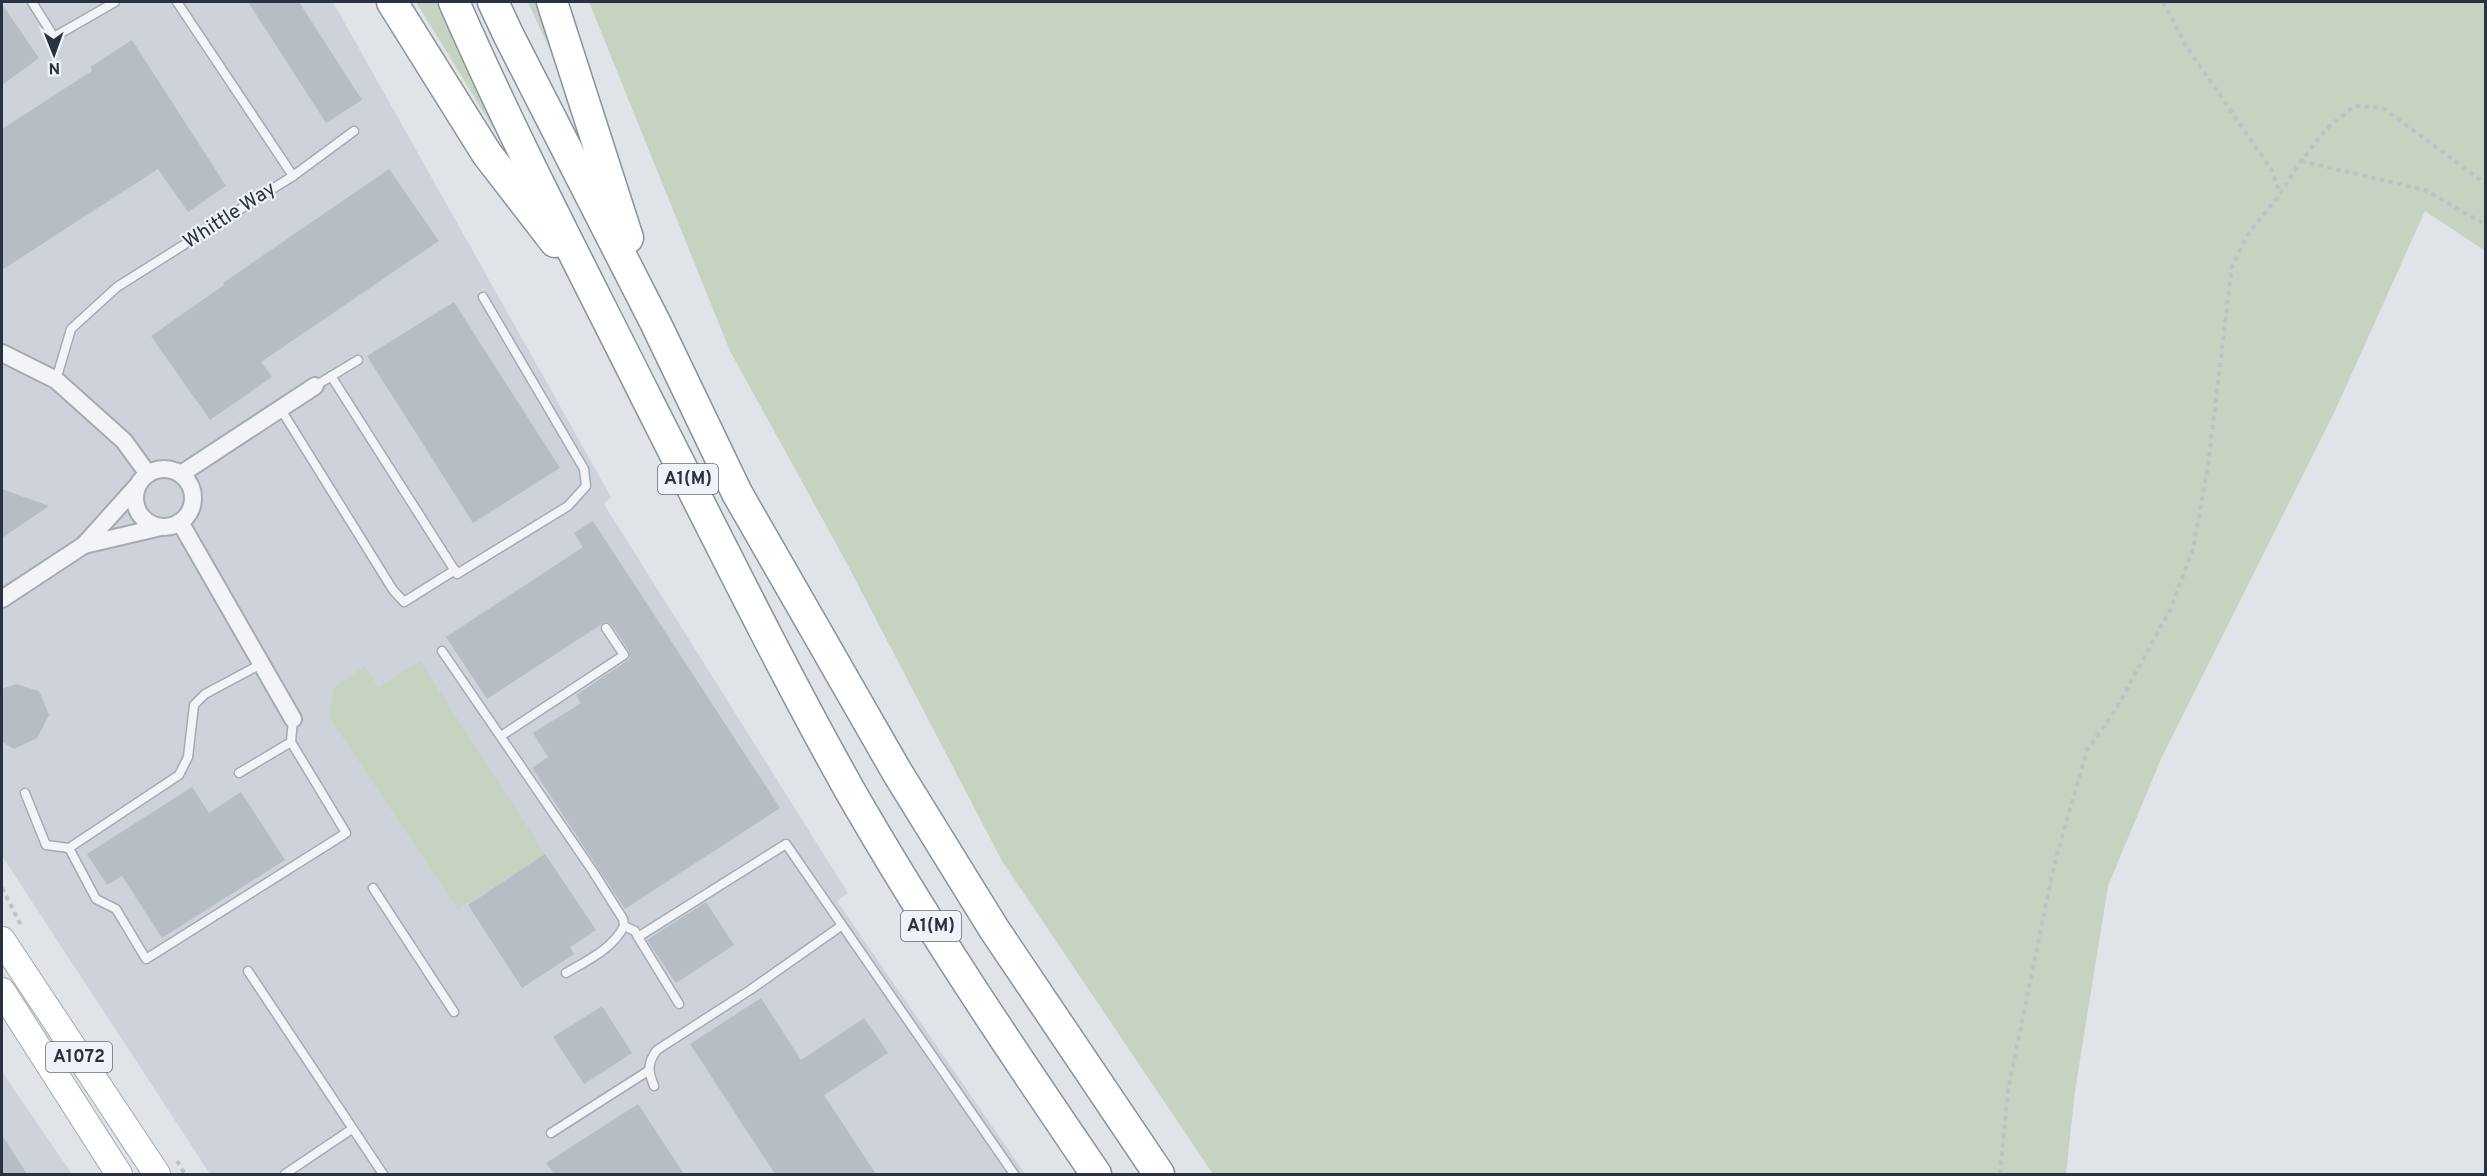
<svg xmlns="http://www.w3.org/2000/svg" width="2487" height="1176" viewBox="0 0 2487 1176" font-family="Overpass,sans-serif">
<rect width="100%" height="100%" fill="#e0e4e9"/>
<g fill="#ced3db">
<polygon points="2,2 333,2 611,497 604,504 848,893 837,901 1025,1174 210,1174 2,856"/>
<polygon points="2,1072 72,1174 2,1174"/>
</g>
<g fill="#c6d3c1">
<polygon points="416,2 440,2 503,144"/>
<polygon points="528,2 543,2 591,139"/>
<polygon points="589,2 2485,2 2485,251 2425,211 2335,411 2161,759 2108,886 2075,1091 2066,1174 1213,1174 1002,861 844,558 730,351"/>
<polygon points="420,661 545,854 458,910 329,717 334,687 365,666 378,687"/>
</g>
<g fill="#b7bdc5">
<polygon points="248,2 299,2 362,100 326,123"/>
<polygon points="2,4 39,58 2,85"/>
<polygon points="132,40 226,186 188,212 158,169 2,270 2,129 92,71 90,67"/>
<polygon points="389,169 439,241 261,362 272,377 210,420 151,336 224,285 223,283"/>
<polygon points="454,302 560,468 473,523 367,356"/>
<polygon points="2,489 49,506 2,538"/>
<polygon points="593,521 780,808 625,909 532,768 548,757 533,733 581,703 576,695 628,660 630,658 629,651 611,624 605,622 487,699 446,637 583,547 574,533"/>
<polygon points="16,684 39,691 49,715 37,738 14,749 2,742 2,689"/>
<polygon points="192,787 209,813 241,792 285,860 162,938 122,876 107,885 87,854"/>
<polygon points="545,854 596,930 570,947 574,954 522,988 468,905"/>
<polygon points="706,902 734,945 676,983 647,940"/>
<polygon points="761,998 801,1060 864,1018 888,1053 824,1095 876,1174 775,1174 690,1044"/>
<polygon points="602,1006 632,1053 584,1084 553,1037"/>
<polygon points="638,1104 684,1174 554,1174 546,1163"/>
<polygon points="2,1135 27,1174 2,1174"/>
</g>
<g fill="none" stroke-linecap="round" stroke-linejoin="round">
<g stroke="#a5abb3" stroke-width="11">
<g id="lane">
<polyline points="32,2 54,37 115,2"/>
<polyline points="293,176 354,131"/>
<polyline points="331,376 457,574 568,506 586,486 584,469 483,297"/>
<polyline points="56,380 71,329 117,287 293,176 177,2"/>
<polyline points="315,386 358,360"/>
<polyline points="280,408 393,590 404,602 455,570"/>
<polyline points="442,651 592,870 623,919 624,926 635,931 638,937 679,1004"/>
<polyline points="261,664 205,694 194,705 188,757 179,775 69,848 96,899 116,909 146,959 346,833 291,742"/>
<polyline points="501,736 624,655 606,628"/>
<polyline points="239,773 291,742 293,719"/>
<polyline points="25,793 46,845 69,848"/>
<polyline points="373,888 454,1012"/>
<polyline points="638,937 786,844 1014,1174"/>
<polyline points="248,971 383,1174"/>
<path d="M566,973C586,961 613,949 624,926"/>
<path d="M654,1086C648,1071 647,1063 657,1050L750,990L841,926"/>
<polyline points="551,1133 648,1071"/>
<polyline points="285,1174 352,1129"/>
</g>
</g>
<g stroke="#a5abb3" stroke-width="20">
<g id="street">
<polyline points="2,353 56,380 124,441 148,474"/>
<circle cx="164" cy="498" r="29"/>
<polyline points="181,474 315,386"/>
<polyline points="180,522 293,719"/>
<polyline points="84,545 161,527"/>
<polyline points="2,599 84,545 137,486"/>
</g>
</g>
<g stroke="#9fa8b4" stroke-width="28">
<g id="primary">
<polyline points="2,940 157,1174"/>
<polyline points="2,991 119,1174"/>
</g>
</g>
<g stroke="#87929f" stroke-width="33">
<g id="highway">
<polyline points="392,2 487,154 555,242"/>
<path d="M454,2C512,135 580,265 645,395C712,527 777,660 849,789C925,922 1010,1048 1096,1174"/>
<polyline points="493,2 508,34 656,324 737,493 897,772 994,929 1159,1174"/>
<polyline points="552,2 628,238"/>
</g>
</g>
<g stroke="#bdc2c7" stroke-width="4" stroke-dasharray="4.5 4.5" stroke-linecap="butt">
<polyline points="2163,2 2188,49 2271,169 2280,193"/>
<polyline points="2301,161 2425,190 2486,225"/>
<polyline points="2,888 22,927"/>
<polyline points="177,1161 185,1174"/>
<polyline points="2000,1174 2008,1090 2054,865 2087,750 2116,709 2171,608 2193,549 2208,466 2232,266 2247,236 2280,194 2301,161 2327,128 2355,106 2383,108 2486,184"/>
</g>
<use href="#lane" stroke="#f2f4f7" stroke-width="8"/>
<use href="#street" stroke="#f2f4f7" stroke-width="16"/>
<use href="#primary" stroke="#fff" stroke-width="26"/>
<use href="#highway" stroke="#fff" stroke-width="30"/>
</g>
<g text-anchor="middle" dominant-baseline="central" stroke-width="4.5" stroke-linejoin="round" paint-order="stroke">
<g fill="#eff2f6" stroke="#646c77" stroke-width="1.5">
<rect x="658" y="464" width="60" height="30" rx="4.5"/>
<rect x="901" y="911" width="60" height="30" rx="4.5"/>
<rect x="46" y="1042" width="66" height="30" rx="4.5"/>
</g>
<g font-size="18" font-weight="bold" fill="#283240">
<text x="688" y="479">A1(M)</text>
<text x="931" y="926">A1(M)</text>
<text x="79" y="1057">A1072</text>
</g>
<g font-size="20" fill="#283240" stroke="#eff2f6">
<text transform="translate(230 216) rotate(-33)">Whittle Way</text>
</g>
</g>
<rect width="2487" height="1176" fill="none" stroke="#283240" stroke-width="6"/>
<g transform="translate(54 54) rotate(179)" stroke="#eff2f6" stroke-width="4.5" paint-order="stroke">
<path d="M0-4.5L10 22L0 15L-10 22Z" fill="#283240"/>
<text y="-9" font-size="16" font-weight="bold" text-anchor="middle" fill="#283240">N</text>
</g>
</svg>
